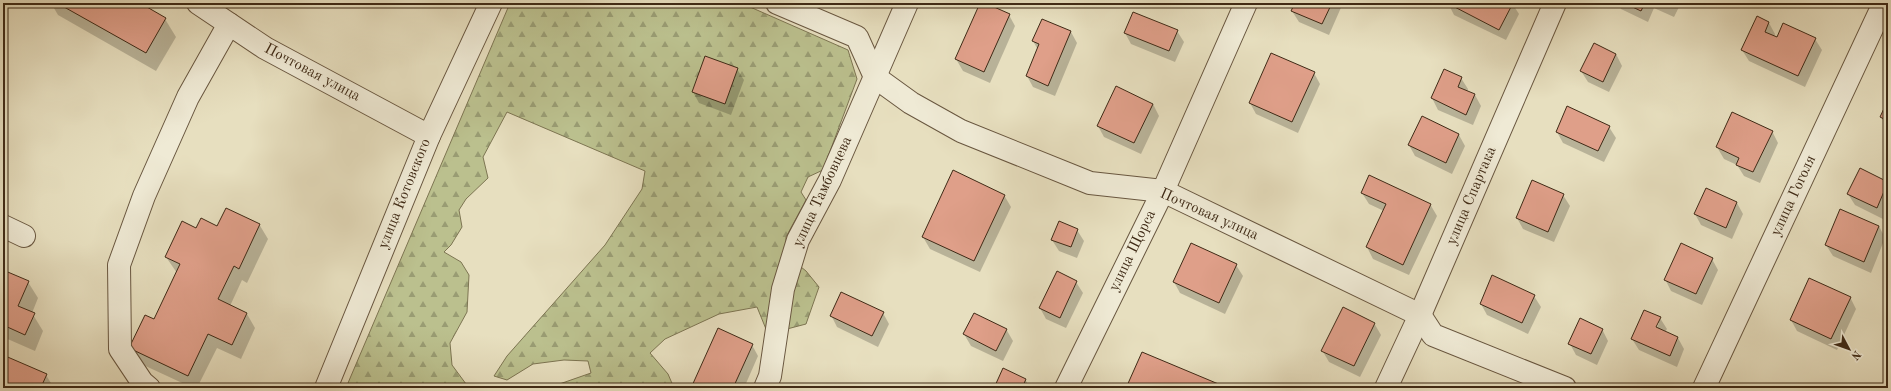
<svg xmlns="http://www.w3.org/2000/svg" width="1891" height="391" viewBox="0 0 1891 391" font-family="'Old Standard TT',serif">
<defs>
<pattern id="forest-firs" width="22" height="20" patternUnits="userSpaceOnUse"><rect width="22" height="20" fill="#bbc08e"/><path d="M5 1l3.5 6h-7zM16 11l3.5 6h-7z" fill="#999c73"/></pattern>
</defs>
<rect width="100%" height="100%" fill="#e7dfbf"/>
<filter id="stains"><feTurbulence type="fractalNoise" baseFrequency=".005" numOctaves="4"/><feColorMatrix values="0 0 0 0 .2 0 0 0 0 .09 0 0 0 0 .02 0 0 0 .5 -.17"/></filter>
<radialGradient id="worn" r=".72"><stop offset=".6" stop-color="#630" stop-opacity="0"/><stop offset="1" stop-color="#630" stop-opacity=".3"/></radialGradient>
<polygon fill="url(#forest-firs)" stroke="#7d7552" points="510,3 741,3 848,50 857,79 823,170 808,177 801,192 806,200 786,237 786,255 806,271 819,287 806,324 768,334 757,307 719,314 665,339 650,353 668,374 674,388 548,388 591,373 588,361 564,360 533,364 507,380 494,376 507,356 605,245 642,189 645,171 507,112 483,157 488,178 466,199 459,210 462,227 451,245 444,252 461,262 469,275 467,312 450,343 452,365 469,388 360,388 348,383"/>
<g fill="#0003" fill-rule="evenodd">
<polygon points="51,3 138,3 165,19 176,37 156,71 58,15"/>
<polygon points="981,3 1009,15 1015,26 990,83 963,71 956,59"/>
<polygon points="1296,3 1343,3 1329,35 1299,22 1292,11"/>
<polygon points="1448,3 1512,3 1519,14 1506,40 1454,15"/>
<polygon points="1617,3 1681,3 1674,17 1654,8 1648,22 1621,9"/>
<polygon points="1042,20 1071,32 1077,43 1055,96 1033,87 1027,76 1038,50 1033,41"/>
<polygon points="1769,23 1775,34 1774,37 1815,39 1822,50 1805,87 1749,61 1742,50"/>
<polygon points="1177,31 1184,42 1175,62 1131,44 1125,33"/>
<polygon points="1616,54 1622,66 1609,92 1588,82 1581,71"/>
<polygon points="737,69 744,80 731,115 699,103 693,92"/>
<polygon points="1444,70 1461,78 1468,89 1467,92 1475,95 1481,106 1473,125 1438,110 1432,98"/>
<polygon points="1314,73 1320,84 1298,133 1256,114 1250,103"/>
<polygon points="1888,103 1888,129 1881,117"/>
<polygon points="1153,104 1159,116 1141,154 1104,137 1098,126"/>
<polygon points="1422,118 1459,135 1465,146 1452,174 1415,156 1409,145"/>
<polygon points="1609,127 1616,138 1604,162 1563,143 1557,132"/>
<polygon points="1772,131 1778,143 1760,183 1744,176 1737,165 1724,159 1717,147"/>
<polygon points="1860,170 1888,183 1888,209 1883,219 1855,205 1848,194"/>
<polygon points="1706,190 1737,203 1743,214 1732,239 1701,225 1695,214"/>
<polygon points="1362,193 1430,204 1437,216 1409,275 1373,259 1367,247 1384,211 1369,204"/>
<polygon points="1004,195 1011,207 980,272 930,249 923,237"/>
<polygon points="1563,195 1570,206 1554,242 1523,229 1517,218"/>
<polygon points="259,224 268,239 247,283 242,280 230,306 247,314 255,328 241,359 217,348 197,388 193,388 139,363 131,348 154,321 177,273 166,257 197,230"/>
<polygon points="1879,226 1885,238 1871,273 1833,256 1826,245"/>
<polygon points="1077,230 1084,241 1077,258 1059,251 1052,240"/>
<polygon points="1712,259 1718,270 1702,305 1671,291 1665,279"/>
<polygon points="1236,265 1243,276 1225,314 1180,293 1174,282"/>
<polygon points="3,271 28,282 38,298 32,313 43,331 35,351 3,337"/>
<polygon points="1076,282 1083,293 1066,328 1046,319 1040,308"/>
<polygon points="1534,296 1541,307 1528,334 1487,315 1481,304"/>
<polygon points="1850,297 1856,309 1837,350 1797,331 1791,320"/>
<polygon points="883,313 889,324 878,347 837,327 831,315"/>
<path d="M1660,318L1667,329L1665,332L1678,338L1684,349L1677,367L1639,350L1632,339ZM1656,323H1659L1655,332Z"/>
<polygon points="1374,323 1381,335 1360,377 1329,362 1322,350"/>
<polygon points="1006,329 1013,341 1003,361 971,346 964,334"/>
<polygon points="1602,329 1608,341 1597,365 1576,355 1570,344"/>
<polygon points="752,345 758,356 744,388 692,388"/>
<polygon points="3,356 46,375 54,388 3,388"/>
<polygon points="1025,379 1030,388 995,388"/>
</g>
<g fill="#df9f89" stroke="#3f2a16">
<polygon points="57,3 140,3 166,18 146,53"/>
<polygon points="980,3 985,3 1010,14 984,72 955,59"/>
<polygon points="1295,3 1332,3 1322,24 1291,11"/>
<polygon points="1447,3 1513,3 1499,30"/>
<polygon points="1624,3 1645,3 1641,11"/>
<polygon points="1660,3 1669,3 1668,6"/>
<polygon points="1133,12 1178,30 1169,51 1124,33"/>
<polygon points="1757,16 1769,22 1765,32 1777,37 1783,23 1816,38 1798,76 1741,50"/>
<polygon points="1042,19 1071,31 1048,86 1026,76 1039,44 1032,41"/>
<polygon points="1594,43 1616,54 1603,82 1580,71"/>
<polygon points="1271,53 1315,72 1292,122 1249,103"/>
<polygon points="705,56 738,68 725,104 692,92"/>
<polygon points="1444,69 1462,77 1458,87 1475,94 1466,115 1431,98"/>
<polygon points="1116,86 1153,104 1134,143 1097,126"/>
<polygon points="1888,100 1888,121 1880,117"/>
<polygon points="1567,106 1610,126 1598,151 1556,132"/>
<polygon points="1732,112 1773,131 1753,172 1736,165 1739,158 1716,147"/>
<polygon points="1422,116 1459,134 1446,163 1408,145"/>
<polygon points="1860,168 1888,182 1877,208 1847,194"/>
<polygon points="953,170 1005,195 974,261 922,237"/>
<polygon points="1369,175 1431,204 1403,265 1366,247 1386,204 1361,193"/>
<polygon points="1532,180 1564,194 1548,232 1516,218"/>
<polygon points="1706,188 1737,202 1726,228 1694,214"/>
<polygon points="226,208 260,224 239,269 234,266 218,299 247,313 232,345 208,334 188,376 129,348 145,315 154,319 180,264 165,257 182,221 196,228 201,218 217,226"/>
<polygon points="1840,209 1879,226 1864,262 1825,245"/>
<polygon points="1059,221 1078,229 1071,247 1051,240"/>
<polygon points="1191,243 1237,264 1219,303 1173,282"/>
<polygon points="1681,243 1713,258 1696,294 1664,280"/>
<polygon points="3,270 29,281 18,306 35,313 25,335 3,325"/>
<polygon points="1057,271 1077,281 1060,318 1039,308"/>
<polygon points="1492,275 1535,295 1522,323 1480,304"/>
<polygon points="1809,278 1851,297 1831,339 1790,320"/>
<polygon points="841,292 884,312 872,336 830,316"/>
<polygon points="1343,307 1375,323 1354,366 1321,351"/>
<polygon points="1644,310 1661,317 1656,327 1678,337 1670,356 1631,339"/>
<polygon points="974,313 1007,329 996,351 963,334"/>
<polygon points="1580,318 1603,329 1591,354 1568,344"/>
<polygon points="718,328 753,344 733,388 691,388"/>
<polygon points="1142,352 1228,388 1126,388"/>
<polygon points="3,355 47,374 42,385 49,388 3,388"/>
<polygon points="1003,368 1026,379 1022,388 994,388"/>
</g>
<g fill="none" stroke-linecap="round" stroke-linejoin="round">
<g stroke="#695740" stroke-width="24">
<g id="minor">
<polyline points="198,3 265,48 429,136"/>
<polyline points="777,3 857,37 875,77 911,103 961,131 1090,183 1163,191 1420,315 1433,335 1565,388"/>
<polyline points="3,226 24,236"/>
<polyline points="149,388 142,382 120,349 119,265 144,196 188,97 229,24"/>
<polyline points="326,388 429,136 491,3"/>
<polyline points="765,388 770,376 783,289 798,240 830,180 907,3"/>
<polyline points="1066,388 1163,191 1246,3"/>
<polyline points="1386,388 1420,315 1555,3"/>
<polyline points="1704,388 1884,3"/>
</g>
</g>
<use href="#minor" stroke="#efead5" stroke-width="22"/>
</g>
<g text-anchor="middle" dominant-baseline="central" stroke-width="3" stroke-linejoin="round" paint-order="stroke">
<g font-size="15" fill="#3f2a16" stroke="#efead5">
<text transform="translate(312 73) rotate(28)">Почтовая улица</text>
<text transform="translate(823 192) rotate(-65)">улица Тамбовцева</text>
<text transform="translate(405 194) rotate(-68)">улица Котовского</text>
<text transform="translate(1472 196) rotate(-67)">улица Спартака</text>
<text transform="translate(1794 196) rotate(-65)">улица Гоголя</text>
<text transform="translate(1209 215) rotate(24)">Почтовая улица</text>
<text transform="translate(1133 251) rotate(-64)">улица Щорса</text>
</g>
</g>
<rect width="1891" height="391" fill="none" stroke="#e7dfbf" stroke-width="16"/>
<rect x="4" y="4" width="1883" height="383" fill="none" stroke="#3f2a16" stroke-width="2"/>
<rect x="8" y="8" width="1875" height="375" fill="none" stroke="#3f2a16"/>
<g transform="translate(1849 349) rotate(131)" stroke="#efead5" stroke-width="3" paint-order="stroke">
<path d="M0-3L7 15L0 10L-7 15Z" fill="#3f2a16"/>
<text y="-6" font-size="11" font-weight="bold" text-anchor="middle" fill="#3f2a16">N</text>
</g>
<rect width="100%" height="100%" filter="url(#stains)"/>
<rect width="100%" height="100%" fill="url(#worn)"/>
</svg>
